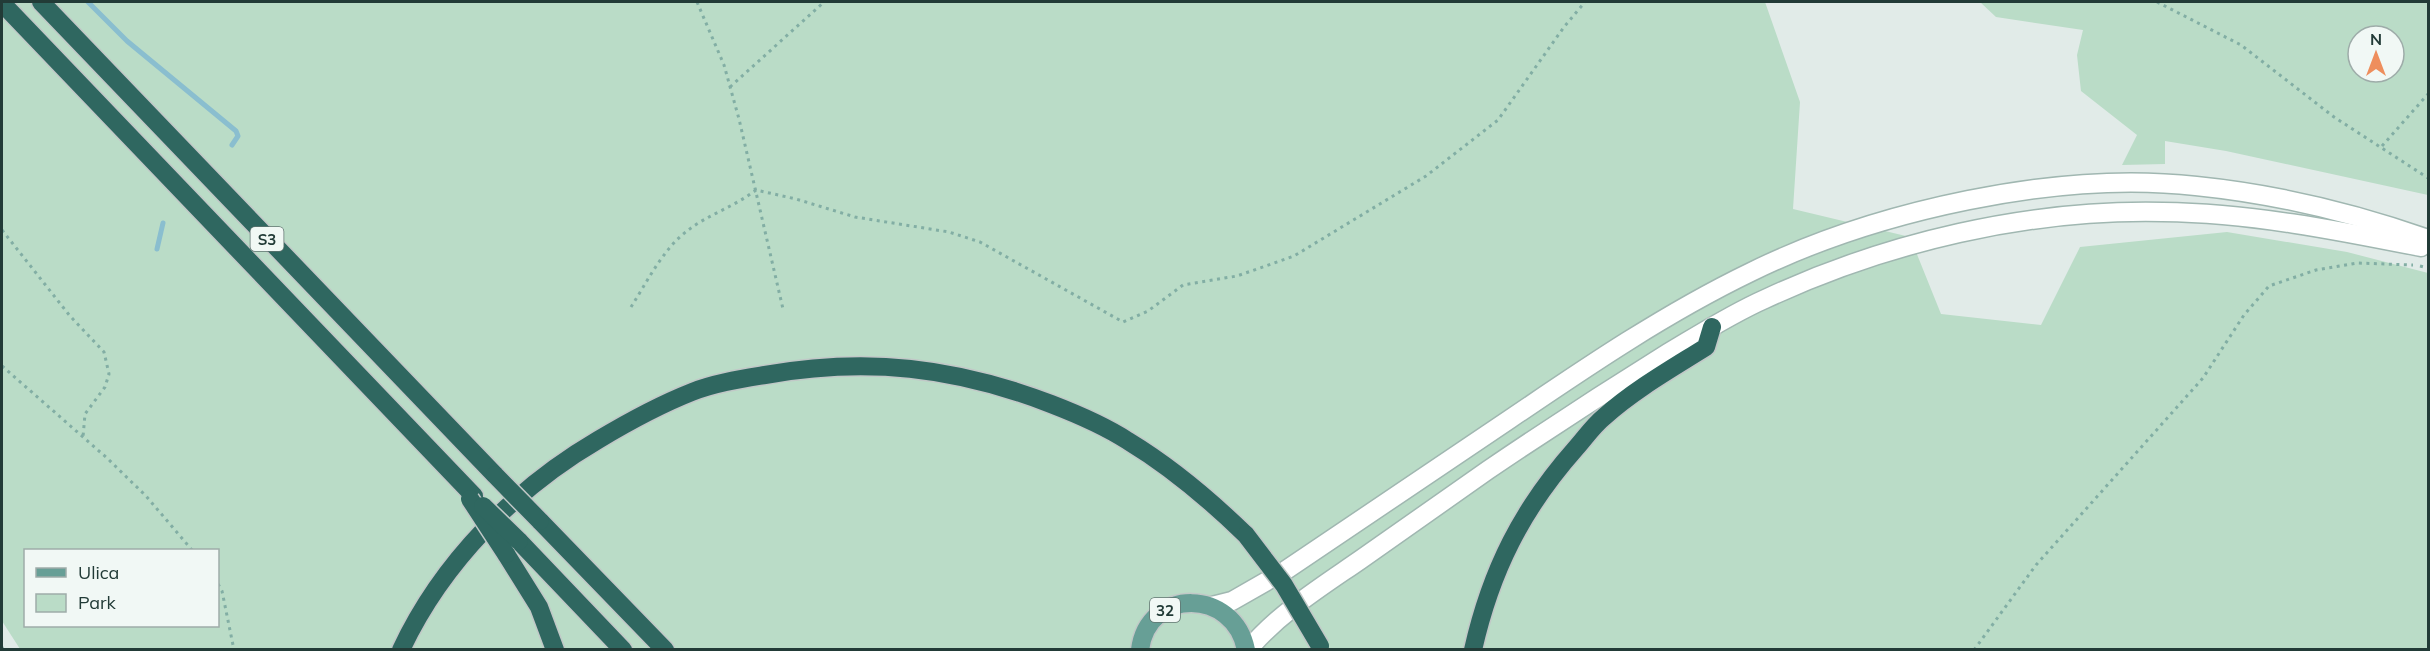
<svg xmlns="http://www.w3.org/2000/svg" width="2430" height="651" viewBox="0 0 2430 651" font-family="Mulish,sans-serif">
<rect width="100%" height="100%" fill="#e1ebe8"/>
<g fill="#badcc7" fill-rule="evenodd">
<path d="M2,2H1765L1800,102L1793,209L1910,237L1941,314L2041,325L2080,247L2227,232L2347,252L2428,273V649H20L2,621ZM26,550H218V626H26Z"/>
<path d="M1980,2H2428V195L2226,151L2165,141V164L2122,165L2137,135L2081,91L2077,55L2083,30L1996,17ZM2358,36H2394V72H2358Z"/>
</g>
<g fill="none" stroke-linecap="round" stroke-linejoin="round">
<g stroke="#8abecf" stroke-width="5">
<polyline points="88,2 127,41 236,131 238,136 232,145"/>
<polyline points="157,249 163,223"/>
</g>
<g stroke="#a0b7b1" stroke-width="21">
<g id="secondary">
<path d="M1212,606L1232,601L1286,570C1361,520 1435,469 1510,419C1588,366 1666,313 1751,272C1875,211 2058,170 2196,186C2275,194 2354,213 2428,239"/>
<path d="M1248,650C1279,613 1321,587 1360,560C1402,530 1445,500 1488,470C1547,430 1607,391 1668,353C1700,334 1731,314 1765,299C1887,242 2028,209 2163,212C2250,213 2336,230 2421,247"/>
</g>
</g>
<g stroke="#c1c8c7" stroke-width="21">
<path id="primary" d="M1140,650C1148,587 1234,588 1246,650"/>
</g>
<g stroke="#c1c8c7" stroke-width="21">
<g id="motorway">
<polyline points="41,2 495,475"/>
<polyline points="2,3 474,496"/>
<polyline points="540,521 665,650"/>
<polyline points="519,541 623,650"/>
<polyline points="506,554 539,607 555,650"/>
<path d="M401,650C442,562 516,488 598,440C628,422 659,405 692,392C715,383 741,379 765,375C867,357 955,367 1051,404C1077,414 1105,426 1128,441C1171,467 1210,500 1246,535"/>
<path d="M1473,650C1491,570 1522,509 1576,448C1585,438 1593,426 1604,417C1634,390 1671,369 1706,347L1712,327"/>
</g>
</g>
<g stroke="#82aea4" stroke-width="3" stroke-dasharray="3 4.5" stroke-linecap="butt">
<polyline points="697,2 724,65 739,119 783,309"/>
<polyline points="2157,2 2241,45 2334,117 2428,178"/>
<polyline points="730,87 824,2"/>
<polyline points="2382,146 2428,94"/>
<polyline points="2,230 70,316 104,352 109,374 105,387 85,414 83,437"/>
<polyline points="2420,266 2428,268"/>
<path d="M631,307C647,282 663,249 687,231C707,215 734,207 756,190L796,199L855,217L949,232L980,242L1123,322L1148,311L1183,285L1237,276L1294,256L1426,176L1498,120L1564,27L1585,2"/>
<polyline points="2,366 107,458 146,496 192,550"/>
<polyline points="218,584 222,591 234,650"/>
<polyline points="2,647 3,650"/>
<polyline points="1974,650 2036,565 2203,378 2244,315 2269,286 2316,270 2357,263 2413,265"/>
</g>
<use href="#secondary" stroke="#fff" stroke-width="18"/>
<use href="#primary" stroke="#679f96" stroke-width="18"/>
<use href="#motorway" stroke="#2f6760" stroke-width="18"/>
<g stroke="#c1c8c7" stroke-width="21" stroke-linecap="butt">
<g id="motorway-bridge">
<polyline points="495,475 540,521"/>
<polyline points="470,499 506,554"/>
<polyline points="483,506 519,541"/>
<polyline points="1246,535 1284,585 1320,646"/>
</g>
</g>
<use href="#motorway-bridge" stroke="#2f6760" stroke-width="18"/>
</g>
<g text-anchor="middle" dominant-baseline="central" stroke-width="6" stroke-linejoin="round" paint-order="stroke">
<g fill="#f1f8f5" stroke="#607470" stroke-width="1.5">
<rect x="250.5" y="227" width="33" height="24" rx="4.5"/>
<rect x="1150" y="598" width="30" height="24" rx="4.5"/>
</g>
<g font-size="15" font-weight="bold" fill="#223b37">
<text x="267" y="239">S3</text>
<text x="1165" y="610">32</text>
</g>
</g>
<rect width="2430" height="651" fill="none" stroke="#223b37" stroke-width="6"/>
<rect x="24" y="549" width="195" height="78" fill="#f1f8f5" stroke="#9eaca9" stroke-width="1.5"/>
<rect x="36" y="568" width="30" height="9" fill="#679f96" stroke="#9eaca9" stroke-width="1.5"/>
<text x="78" y="579" font-size="18" fill="#223b37">Ulica</text>
<rect x="36" y="594" width="30" height="18" fill="#badcc7" stroke="#9eaca9" stroke-width="1.5"/>
<text x="78" y="609" font-size="18" fill="#223b37">Park</text>
<g transform="translate(2376 54)"><circle r="28" fill="#f1f8f5" stroke="#9eaca9" stroke-width="1.5"/>
<path d="M0-4.5L10 22L0 15L-10 22Z" fill="#ee8e5d"/>
<text y="-9" font-size="16" font-weight="bold" text-anchor="middle" fill="#223b37">N</text>
</g>
</svg>
